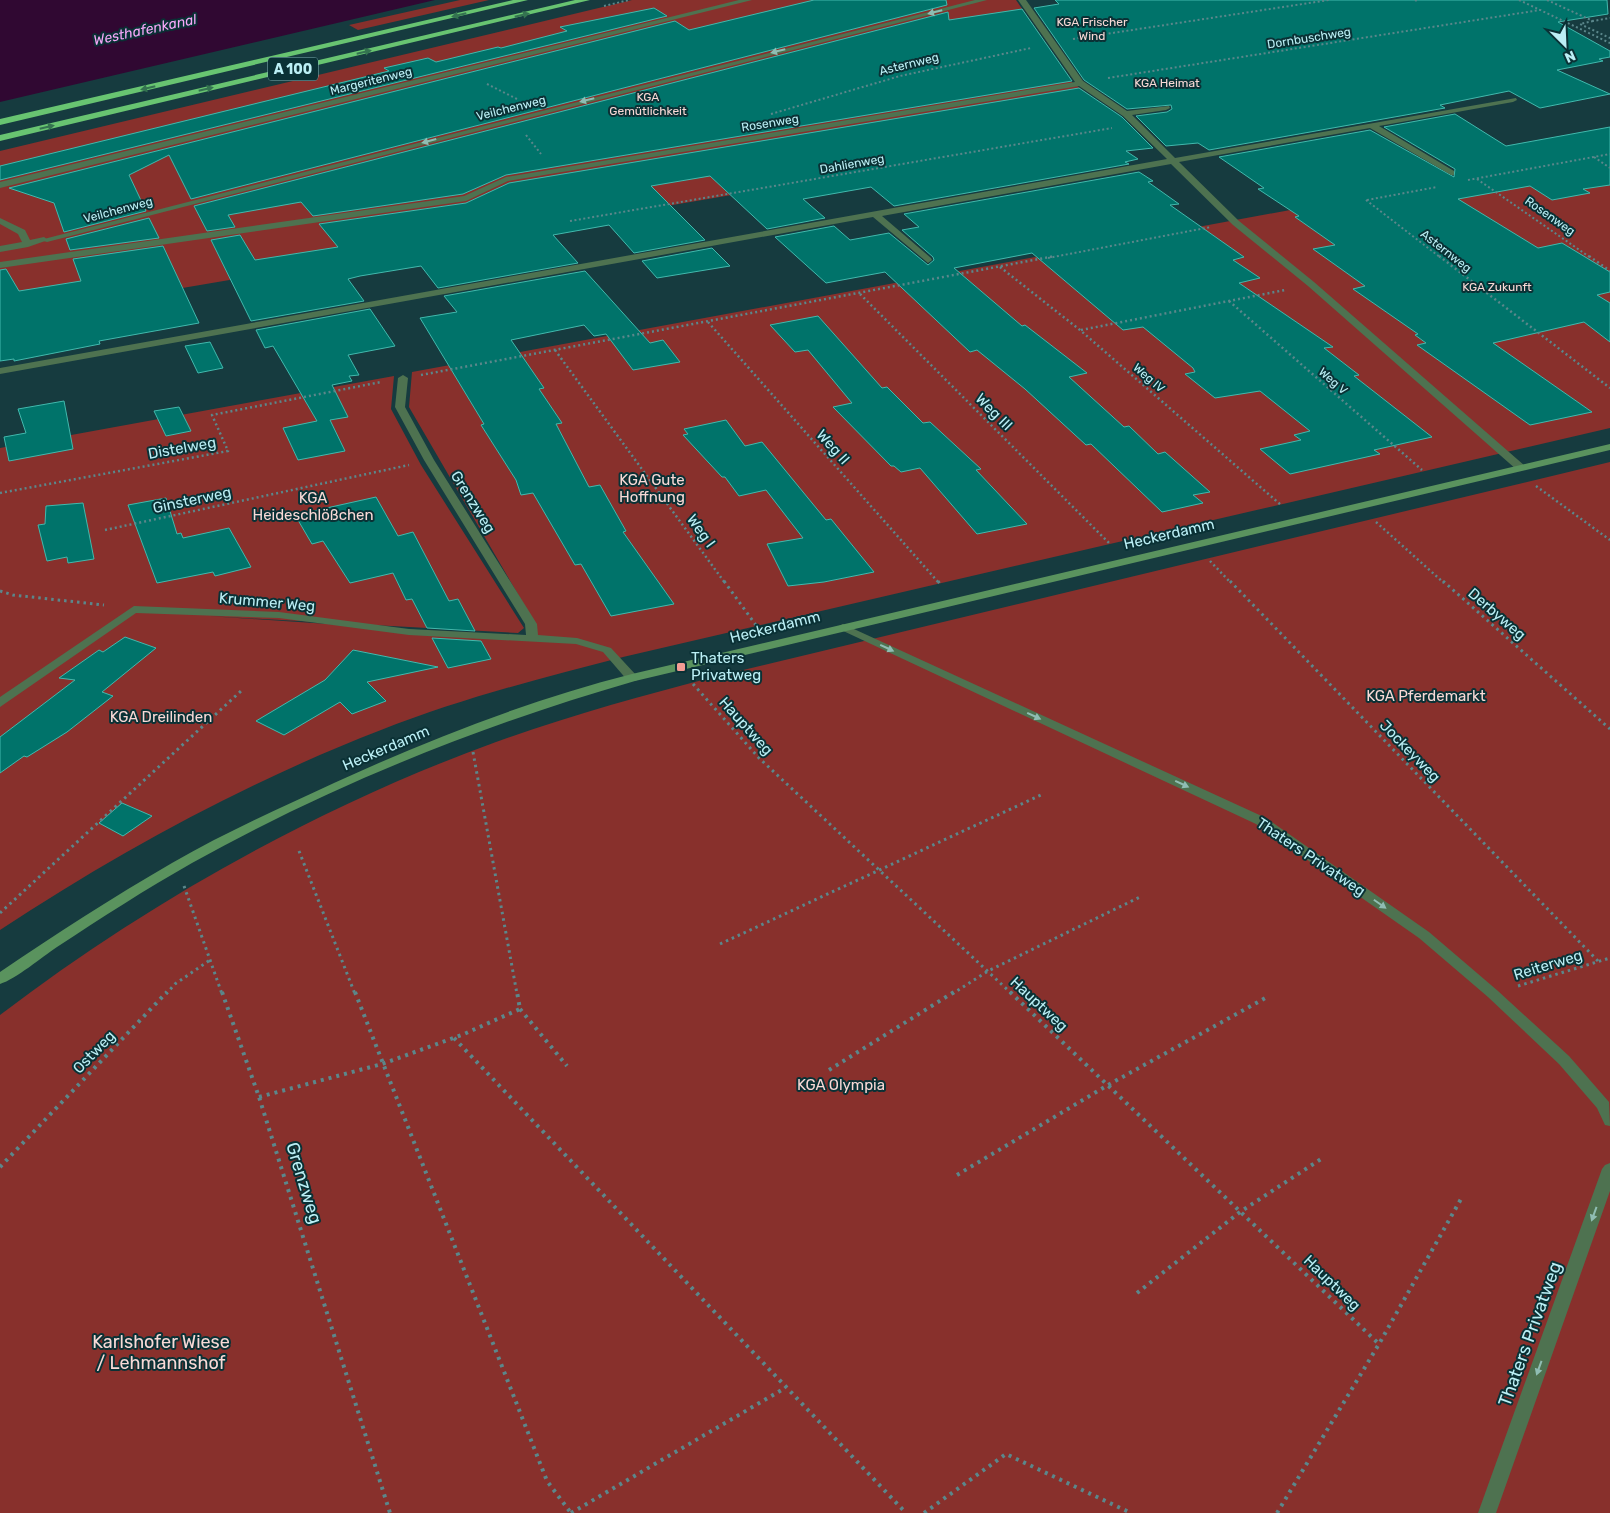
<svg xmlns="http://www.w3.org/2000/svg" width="1610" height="1513" viewBox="0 0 1610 1513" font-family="Rubik,sans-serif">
<rect width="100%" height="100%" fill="#163b3f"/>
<g fill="#88302c">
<polygon points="460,0 489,0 358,30 349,25"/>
<polygon points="632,0 1016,0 1058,61 1046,63 1133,127 0,319 0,151"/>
<path d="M1610,151V428L623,657C541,678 460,699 381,730C247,782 120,851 0,930V448L394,376L391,409L421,465L524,628L518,633L208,616L535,638L537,627L409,407L412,372Z"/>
<path d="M1610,462V1513H0V1015C149,901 320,806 496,742C568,716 641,696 714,677Z"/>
</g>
<polygon fill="#300832" points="0,0 435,0 0,102"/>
<g fill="#00736a" stroke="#41b9ad">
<polygon points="814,0 946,0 947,5 191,199 169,155 129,175 146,211 64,232 54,203 9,188 675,21 689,30"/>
<polygon points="1055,0 1607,0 1608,14 1558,22 1610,51 1610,57 1599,59 1603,61 1557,70 1610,94 1540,108 1509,91 1440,105 1445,108 1209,150 1198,143 1166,146 1136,116 1167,112 1172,109 1171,105 1127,109 1084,80 1034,8 1059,4"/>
<polygon points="654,8 667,16 0,180 0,166 389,71 384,68 428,58 436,62 498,47 501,48 567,31 560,27"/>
<polygon points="1022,9 1072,81 506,175 463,194 313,216 301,202 228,215 235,227 207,231 194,206 948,12 949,20"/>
<polygon points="1079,88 1122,117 1153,148 1126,151 1138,159 1125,162 1129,164 894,206 871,187 803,199 825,218 767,229 710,176 651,186 705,240 634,253 609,225 553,235 578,263 438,288 421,266 360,276 348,279 364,301 251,321 211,240 240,235 255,260 338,247 319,224 466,203 509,183"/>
<polygon points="1455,114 1506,146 1610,127 1610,185 1583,189 1590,193 1552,200 1530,186 1458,199 1538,248 1562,243 1610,272 1610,292 1597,295 1610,303 1610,342 1584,322 1493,343 1592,412 1530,425 1417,345 1426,343 1415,335 1418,334 1353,289 1365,286 1313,249 1335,245 1295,217 1299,216 1258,189 1264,188 1219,157 1370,130 1454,177 1455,169 1384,127"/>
<polygon points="1139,172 1153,181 1148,182 1179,204 1170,205 1244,257 1233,260 1260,278 1239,283 1333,347 1324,348 1359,375 1354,376 1432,437 1374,450 1380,454 1290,474 1260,449 1301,440 1294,435 1310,431 1260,391 1215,398 1185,374 1195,372 1193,368 1143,327 1123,330 1032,253 954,268 1022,326 1025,325 1087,373 1069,377 1124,427 1129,426 1158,454 1165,452 1210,492 1193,495 1203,503 1162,512 1091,444 1086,445 1025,389 977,350 970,352 885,272 826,283 775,237 834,226 850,240 889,233 928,265 934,260 933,257 902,230 919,227 904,214"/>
<polygon points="149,218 159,238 70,250 66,239"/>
<polygon points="163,246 199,323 99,341 100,344 14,361 14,359 0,361 0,270 6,269 19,291 81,281 73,259"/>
<polygon points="712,248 730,266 657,278 642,261"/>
<polygon points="585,271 650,343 663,340 680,362 633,370 606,334 594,336 584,325 511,340 544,388 539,389 562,423 556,424 589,487 600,485 626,531 623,532 674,604 611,616 581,564 575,565 533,493 521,495 516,480 481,425 484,424 420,318 457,312 444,296"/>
<polygon points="370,309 395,346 348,355 359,375 349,376 352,381 332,385 348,417 330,420 345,451 298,460 283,428 317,421 273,346 265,348 256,330"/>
<polygon points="818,316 882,388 887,387 923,423 930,422 981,469 976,470 1027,524 977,534 920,468 901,472 894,466 891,466 833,407 852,403 808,350 795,352 770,325"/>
<polygon points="210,342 223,368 198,373 185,346"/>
<polygon points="64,401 73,449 9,461 4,437 26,433 18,409"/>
<polygon points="179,407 191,431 166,436 154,411"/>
<polygon points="726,420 745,446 762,442 826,520 831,519 874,572 824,582 788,586 767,544 803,538 766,490 739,496 725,477 722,477 683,435 688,434 684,429"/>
<polygon points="376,497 398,536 413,532 449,601 458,599 475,631 427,628 412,599 406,600 393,573 350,583 323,541 312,544 295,515"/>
<polygon points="166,498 177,534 181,533 183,538 229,528 251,567 215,576 213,572 157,583 128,505"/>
<polygon points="83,503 94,559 68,563 67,557 47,561 38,525 45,524 46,506"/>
<polygon points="125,637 156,648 102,692 113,696 67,732 27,757 24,756 0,773 0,737 75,680 59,678 99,650 103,652"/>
<polygon points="432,638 481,641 491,659 448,668"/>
<polygon points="353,650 438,667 367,682 386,701 352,714 340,702 284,735 256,721 325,680"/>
<polygon points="122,803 152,816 123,836 99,823"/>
</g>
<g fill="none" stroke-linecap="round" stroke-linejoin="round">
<g stroke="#5b878b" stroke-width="2" stroke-dasharray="2 2.5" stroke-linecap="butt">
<polyline points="1415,0 1419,2"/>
<polyline points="1519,0 1610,43"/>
<polyline points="1547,0 1593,21 1610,18"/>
<polyline points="604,6 629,0"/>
<polyline points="1593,21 1580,24 1610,38"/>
<polyline points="1073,39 1329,0"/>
<polyline points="1108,78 1540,10"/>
<polyline points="487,84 519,100"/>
<polyline points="771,114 900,76 1031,48"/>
<polyline points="526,135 541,154"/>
<polyline points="1594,157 1610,168"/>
<polyline points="1477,179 1591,258"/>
<polyline points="1468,180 1610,154"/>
<polyline points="1366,200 1441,258"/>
<polyline points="1367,200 1437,187"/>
<polyline points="570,221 1112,128"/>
<polyline points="1048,258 1211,227"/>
</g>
<g stroke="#5b878b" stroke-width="2.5" stroke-dasharray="2 3" stroke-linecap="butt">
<polyline points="1439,256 1610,388"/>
<polyline points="1589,256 1610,271"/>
<polyline points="1000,267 1080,330 1281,505"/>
<polyline points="860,294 1110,544"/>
<polyline points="1229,301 1422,470"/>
<polyline points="708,322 939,583"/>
<polyline points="1081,330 1285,290"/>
<polyline points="555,350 725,583"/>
<polyline points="421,375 1055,256"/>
<polyline points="1536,486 1610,540"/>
<polyline points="0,493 228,451 212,415 381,382"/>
<polyline points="1376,522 1444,583"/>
<polyline points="105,530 409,465"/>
<polyline points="1210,561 1231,583"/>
</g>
<g stroke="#5b878b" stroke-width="3" stroke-dasharray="2.5 4" stroke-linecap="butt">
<polyline points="724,581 758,628"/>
<polyline points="938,581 940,584"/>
<polyline points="1230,581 1598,961"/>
<polyline points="1443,581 1610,729"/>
<polyline points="0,591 13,595 104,605"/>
<polyline points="693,684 759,758 1012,994"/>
<polyline points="473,752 517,994"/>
<polyline points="299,851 355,994"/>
<polyline points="184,886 222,994"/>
<polyline points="0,913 241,691"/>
<polyline points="720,944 1043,794"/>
<polyline points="1518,986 1610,958"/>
<polyline points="166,994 175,984 210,960"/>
<polyline points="952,994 988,971 1142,896"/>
</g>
<g stroke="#5b878b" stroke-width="4" stroke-dasharray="3 5" stroke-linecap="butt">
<polyline points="222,992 259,1097 390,1513"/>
<polyline points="355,992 547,1481 571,1513"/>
<polyline points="1010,992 1379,1344"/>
<polyline points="520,1009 567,1066"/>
<polyline points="454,1038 906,1513"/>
<polyline points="829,1070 954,992"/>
<polyline points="259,1097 382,1064 464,1034 520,1009 517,992"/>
<polyline points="0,1167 167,992"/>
<polyline points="957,1175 1108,1085 1269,996"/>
<polyline points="1137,1293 1240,1212 1321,1159"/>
<polyline points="571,1513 785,1388"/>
<polyline points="924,1513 1006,1454 1131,1513"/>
<polyline points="1277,1513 1379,1344 1461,1199"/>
</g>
<g fill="#4e7250" fill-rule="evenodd">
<polygon points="739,0 752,0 0,188 0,182"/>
<polygon points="1018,0 1026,0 1083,81 1127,111 1169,106 1170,108 1166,110 1132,115 1175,158 1516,98 1517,100 1513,102 1379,126 1454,171 1454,175 1451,175 1370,128 1179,162 1239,221 1314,282 1525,466 1525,470 1517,470 1308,286 1233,225 1171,164 882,216 931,258 932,260 928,263 873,217 0,374 0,368 1167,159 1123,116 1079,86 508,181 466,201 0,268 0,262 464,196 506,177 1075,82"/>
<polygon points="0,218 25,230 30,240 44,237 48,240 28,247 0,252 0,246 22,242 18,234 0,224"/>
<polygon points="403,375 408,378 405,407 434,460 537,624 538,635 577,638 611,648 636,675 638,678 636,681 628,681 603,652 576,644 409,635 279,618 136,613 0,707 0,697 134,606 279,612 409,629 526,635 525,624 424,460 395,407 398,378"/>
<polygon points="843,624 1266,818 1429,932 1498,991 1569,1056 1609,1102 1610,1126 1605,1125 1597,1108 1559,1064 1488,997 1419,938 1256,824 839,629 837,627"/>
<polygon points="1610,1163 1610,1191 1496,1513 1478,1513 1602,1169 1605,1165"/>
</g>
<polygon fill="#4e7250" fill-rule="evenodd" points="975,0 987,0 47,242 40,240"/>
<path fill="#5a935e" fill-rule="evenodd" d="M1610,444V450L635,681C482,725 332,785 192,863C146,889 101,918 57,947C42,957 16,979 0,984V972C56,934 113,897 172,863C224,833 280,808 334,783C430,739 530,700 632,674Z"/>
<g fill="#68c471" fill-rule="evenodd">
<polygon points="513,0 528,0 0,125 0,119"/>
<polygon points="575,0 590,0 0,141 0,135"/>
</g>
</g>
<defs><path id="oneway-solid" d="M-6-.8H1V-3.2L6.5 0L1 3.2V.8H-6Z" transform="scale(1.25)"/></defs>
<g fill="#8fbdb3">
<use href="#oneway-solid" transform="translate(935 12) rotate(166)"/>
<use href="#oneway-solid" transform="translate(778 51) rotate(166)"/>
<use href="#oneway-solid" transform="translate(587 100) rotate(166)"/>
<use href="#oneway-solid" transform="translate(429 141) rotate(165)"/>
<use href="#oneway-solid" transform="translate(887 648) rotate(25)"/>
<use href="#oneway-solid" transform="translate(1034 716) rotate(25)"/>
<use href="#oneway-solid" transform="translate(1182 784) rotate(25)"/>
<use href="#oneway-solid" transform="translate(1380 904) rotate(35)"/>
<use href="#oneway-solid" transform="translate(1594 1214) rotate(110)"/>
<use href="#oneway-solid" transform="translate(1539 1368) rotate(110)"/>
</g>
<g fill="#347350">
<use href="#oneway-solid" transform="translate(459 15) rotate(167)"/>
<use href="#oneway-solid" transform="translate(522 15) rotate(-13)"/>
<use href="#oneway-solid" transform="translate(364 52) rotate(-13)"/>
<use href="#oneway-solid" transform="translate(148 88) rotate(167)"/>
<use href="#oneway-solid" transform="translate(206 89) rotate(-13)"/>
<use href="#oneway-solid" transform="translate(47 127) rotate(-13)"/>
</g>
<rect fill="#f59c93" stroke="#0a3135" stroke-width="2" x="676" y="662" width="10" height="10" rx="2.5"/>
<g text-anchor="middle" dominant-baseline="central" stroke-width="4" stroke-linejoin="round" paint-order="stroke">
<g font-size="12" fill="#f9d9d6" stroke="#0a3135">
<text x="1092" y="22">KGA Frischer<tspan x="1092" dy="14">Wind</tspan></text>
<text x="1167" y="83">KGA Heimat</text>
<text x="648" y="97">KGA<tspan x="648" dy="14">Gemütlichkeit</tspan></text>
<text x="1497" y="287">KGA Zukunft</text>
</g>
<g font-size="12" fill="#bbeff5" stroke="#0a3135">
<text transform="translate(1309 38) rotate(-9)">Dornbuschweg</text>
<text transform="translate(909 64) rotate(-14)">Asternweg</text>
<text transform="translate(371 81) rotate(-14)">Margeritenweg</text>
<text transform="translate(511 108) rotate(-14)">Veilchenweg</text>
<text transform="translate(770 123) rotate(-9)">Rosenweg</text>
<text transform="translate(852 164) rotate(-10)">Dahlienweg</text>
<text transform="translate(118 210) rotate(-15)">Veilchenweg</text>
<text transform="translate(1550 216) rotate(35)">Rosenweg</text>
<text transform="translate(1446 251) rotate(38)">Asternweg</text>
<text transform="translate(1149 378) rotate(41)">Weg IV</text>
<text transform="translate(1333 381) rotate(41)">Weg V</text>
</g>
<g font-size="14" font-style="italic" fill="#f8a8fa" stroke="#0a3135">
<text transform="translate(145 30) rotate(-12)">Westhafenkanal</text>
</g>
<rect fill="#0a3135" stroke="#86b6bb" stroke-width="1" x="268" y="57.5" width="50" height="23" rx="4"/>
<g font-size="14" font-weight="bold" fill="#bbeff5">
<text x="293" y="69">A 100</text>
</g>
<g font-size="15" fill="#bbeff5" stroke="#0a3135">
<text transform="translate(994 412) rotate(45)">Weg III</text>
<text transform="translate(833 447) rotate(48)">Weg II</text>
<text transform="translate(182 448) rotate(-10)">Distelweg</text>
<text transform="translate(192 500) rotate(-12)">Ginsterweg</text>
<text transform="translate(473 502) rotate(58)">Grenzweg</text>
<text transform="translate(701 531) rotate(54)">Weg I</text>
<text transform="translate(1169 534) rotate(-13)">Heckerdamm</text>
<text transform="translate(267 602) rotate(5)">Krummer Weg</text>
<text transform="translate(1497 614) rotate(41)">Derbyweg</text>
<text transform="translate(775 627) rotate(-14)">Heckerdamm</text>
<text transform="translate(746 726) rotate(48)">Hauptweg</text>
<text transform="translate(386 748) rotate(-23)">Heckerdamm</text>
<text transform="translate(1410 751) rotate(46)">Jockeyweg</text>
<text transform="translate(1311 857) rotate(34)">Thaters Privatweg</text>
<text transform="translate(1548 965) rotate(-17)">Reiterweg</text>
<text transform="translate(1039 1004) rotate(43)">Hauptweg</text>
<text transform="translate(94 1052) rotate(-46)">Ostweg</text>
<text transform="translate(1332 1283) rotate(44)">Hauptweg</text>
</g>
<g font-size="15" fill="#f9d9d6" stroke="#0a3135">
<text x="652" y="480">KGA Gute<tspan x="652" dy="17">Hoffnung</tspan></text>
<text x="313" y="498">KGA<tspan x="313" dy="17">Heideschlößchen</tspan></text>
<text x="1426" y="696">KGA Pferdemarkt</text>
<text x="161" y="717">KGA Dreilinden</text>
<text x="841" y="1085">KGA Olympia</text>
</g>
<g font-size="15" fill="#bbeff5" stroke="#0a3135" text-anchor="start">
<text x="691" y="658">Thaters<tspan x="691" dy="17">Privatweg</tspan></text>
</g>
<g font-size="18" fill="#bbeff5" stroke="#0a3135">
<text transform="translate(304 1183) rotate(73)">Grenzweg</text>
<text transform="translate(1530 1334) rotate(-70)">Thaters Privatweg</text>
</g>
<g font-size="18" fill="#f9d9d6" stroke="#0a3135">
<text x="161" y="1342">Karlshofer Wiese<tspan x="161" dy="21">/ Lehmannshof</tspan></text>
</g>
</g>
<g transform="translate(1565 45) rotate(156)" stroke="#0a3135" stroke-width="4" paint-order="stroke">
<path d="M0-4L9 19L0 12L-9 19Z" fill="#bbeff5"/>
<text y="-8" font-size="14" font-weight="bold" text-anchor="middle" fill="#bbeff5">N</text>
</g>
</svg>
